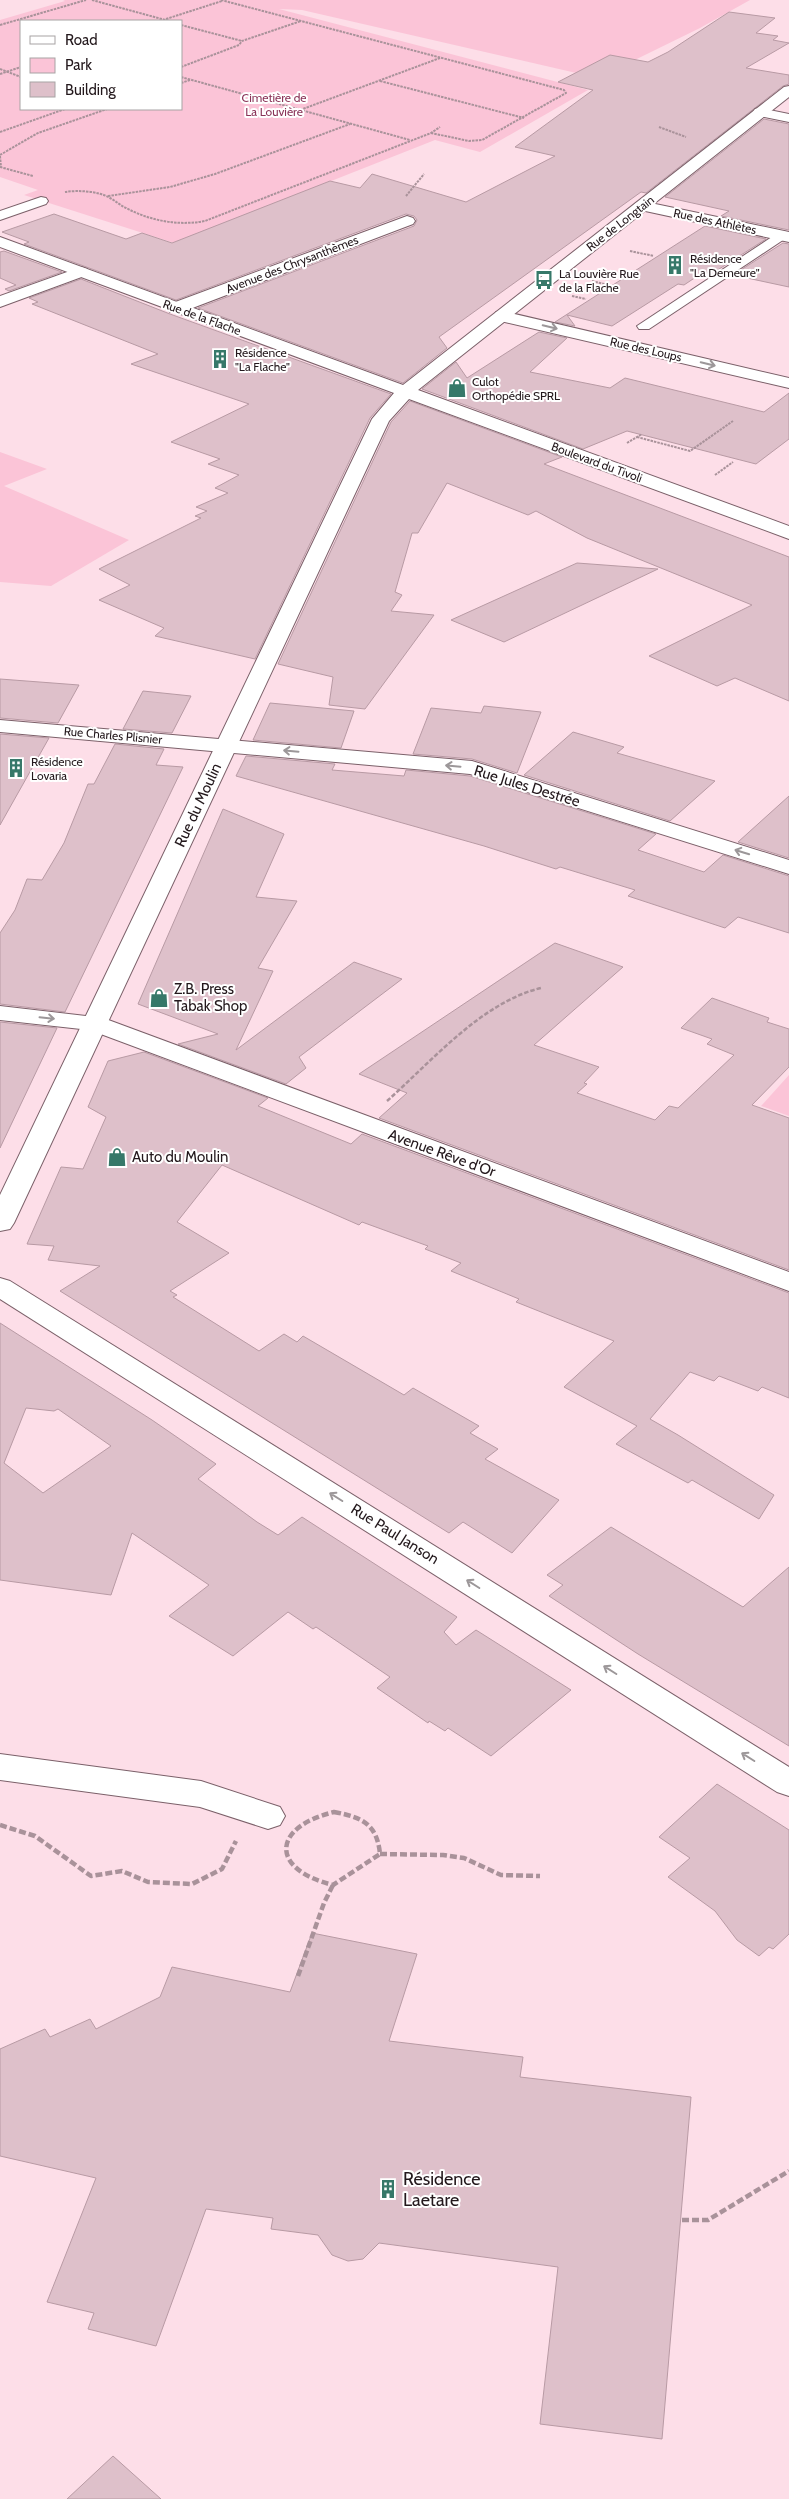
<svg xmlns="http://www.w3.org/2000/svg" width="789" height="2499" viewBox="0 0 789 2499" font-family="Cabin,sans-serif">
<rect width="100%" height="100%" fill="#fddee8"/>
<g fill="#fbc4d7" fill-rule="evenodd">
<path d="M63,0H750L700,28L598,78L302,10L279,9L588,90L480,152L435,140L174,243L24,195L38,190L0,177V20L65,1ZM21,21H181V109H21Z"/>
<polygon points="0,452 47,469 4,486 129,540 51,586 0,582"/>
<polygon points="789,1075 789,1116 761,1106"/>
</g>
<g fill="#dec0ca" stroke="#b89aa4" fill-rule="evenodd">
<polygon points="729,12 775,18 756,33 778,36 773,40 789,43 746,68 789,75 789,84 783,86 646,193 641,192 439,337 447,348 403,383 198,308 414,226 417,220 414,216 406,214 176,300 24,244 29,242 2,232 54,214 126,239 142,233 172,243 330,181 360,188 372,174 466,202 555,156 515,147 593,90 558,82 610,55 648,62 668,52"/>
<polygon points="764,119 789,124 789,230 721,216 729,211 665,197"/>
<polygon points="705,226 766,239 716,271 712,271 696,277 684,285 678,284 612,326 567,315 575,326 555,322"/>
<polygon points="783,243 789,244 789,287 733,275"/>
<polygon points="4,251 62,272 9,291 5,289 16,285 0,278 0,252"/>
<polygon points="81,279 170,314 391,394 370,418 255,659 155,636 164,628 99,600 130,585 99,569 201,518 195,516 207,511 196,507 228,493 215,488 239,475 208,464 220,459 171,442 249,404 131,364 158,354 32,304 38,302 29,298"/>
<polygon points="539,332 567,338 530,372 610,388 625,378 764,412 789,393 789,439 756,464 627,431 583,449 422,389 456,362 467,378"/>
<polygon points="410,401 562,457 544,464 789,557 789,701 735,678 717,686 649,656 752,605 587,538 536,511 528,515 447,483 418,533 412,533 395,592 402,595 391,611 434,615 365,709 329,705 333,677 278,664 391,422"/>
<polygon points="577,563 658,569 504,642 451,620"/>
<polygon points="0,679 79,685 58,723 0,718"/>
<polygon points="143,691 191,696 172,733 123,729"/>
<polygon points="270,703 354,711 341,748 253,740"/>
<polygon points="484,706 541,712 517,773 472,759 413,754 431,708 481,713"/>
<polygon points="573,732 624,747 617,753 715,781 670,821 524,775"/>
<polygon points="0,734 49,738 0,825"/>
<polygon points="115,744 164,749 156,765 183,767 65,1012 0,1004 0,933 15,910 27,879 42,880 64,843 88,784 94,784"/>
<polygon points="246,756 335,764 332,770 404,776 406,770 470,776 656,834 638,850 704,872 723,855 789,876 789,933 738,917 725,928 628,896 635,890 560,867 556,869 484,846 236,776"/>
<polygon points="789,796 789,858 738,842"/>
<polygon points="223,809 284,834 256,897 297,901 258,968 273,971 236,1050 354,962 402,979 299,1057 306,1068 286,1084 178,1044 218,1034 138,1004"/>
<polygon points="555,943 623,967 534,1045 599,1067 584,1083 587,1084 577,1093 655,1120 669,1106 678,1108 734,1055 707,1044 712,1039 681,1028 712,998 769,1018 767,1022 789,1029 789,1067 752,1105 789,1118 789,1270 379,1118 407,1093 359,1074"/>
<polygon points="0,1022 57,1028 0,1148"/>
<polygon points="144,1052 268,1098 258,1106 351,1144 362,1134 789,1293 789,1398 762,1387 758,1391 719,1376 714,1381 690,1372 650,1419 678,1435 774,1495 759,1519 692,1480 688,1483 616,1444 637,1426 564,1387 614,1341 516,1302 519,1299 451,1271 461,1263 425,1249 428,1246 362,1222 359,1225 222,1165 177,1222 229,1253 170,1291 177,1295 173,1297 259,1351 284,1334 297,1342 303,1336 404,1395 413,1388 479,1426 470,1433 498,1449 485,1459 559,1500 512,1553 463,1522 449,1533 60,1291 100,1266 48,1260 54,1246 27,1244 61,1167 83,1169 106,1117 88,1107 108,1061"/>
<path d="M0,1323L152,1420L216,1464L198,1479L257,1522L278,1535L302,1517L457,1617L444,1632L456,1645L476,1630L571,1690L491,1756L448,1728L445,1731L429,1721L428,1723L377,1688L390,1677L316,1627L313,1629L288,1612L233,1656L169,1616L209,1585L132,1533L111,1595L0,1580ZM26,1408L54,1411L58,1409L111,1446L43,1493L4,1463Z"/>
<polygon points="611,1527 743,1607 789,1567 789,1746 638,1654 549,1596 563,1585 547,1575"/>
<polygon points="717,1784 789,1830 789,1934 773,1949 769,1947 759,1956 737,1940 715,1911 668,1877 690,1858 659,1837"/>
<polygon points="312,1933 417,1954 389,2041 523,2057 520,2077 691,2097 662,2439 540,2424 558,2267 379,2243 363,2259 348,2261 332,2255 318,2235 271,2229 273,2218 206,2209 156,2346 88,2329 94,2313 47,2302 96,2178 0,2156 0,2049 45,2029 50,2037 90,2019 96,2029 160,1997 172,1967 290,1992"/>
<polygon points="113,2456 161,2499 67,2499"/>
</g>
<g fill="none" stroke-linecap="round" stroke-linejoin="round">
<g stroke="#7b6069" stroke-width="2">
<g id="lane">
<polygon points="41,197 46,198 48,201 46,204 0,220 0,211"/>
<polygon points="781,231 786,232 788,235 786,238 649,329 639,329 637,326"/>
</g>
</g>
<g stroke="#7b6069" stroke-width="2">
<g id="street">
<polygon points="760,108 789,114 789,122 755,115 753,112 755,109"/>
<polygon points="641,201 789,232 789,242 636,209 633,206 636,203"/>
<polygon points="407,216 413,218 415,221 413,224 182,312 170,312 168,308 170,304"/>
<polygon points="81,267 87,269 89,272 87,275 0,307 0,296"/>
<polygon points="502,311 789,378 789,388 496,320 494,316 496,312"/>
<polygon points="0,720 472,761 789,860 789,874 470,774 0,732"/>
<polygon points="0,1006 103,1018 789,1272 789,1291 90,1030 0,1020"/>
<polygon points="0,1278 10,1281 789,1767 789,1796 777,1792 0,1299"/>
<polygon points="0,1754 201,1781 280,1807 285,1816 280,1825 268,1829 200,1807 0,1780"/>
</g>
</g>
<g stroke="#7b6069" stroke-width="2">
<polygon id="secondary" points="789,86 789,97 418,390 789,526 789,539 409,399 389,421 14,1223 10,1229 0,1231 0,1195 372,419 394,393 0,247 0,237 403,385 784,87"/>
</g>
<g stroke="#a9929a" stroke-width="2" stroke-dasharray="2.5 1" stroke-linecap="butt">
<polyline points="92,0 169,21"/>
<polyline points="221,0 564,90 566,93 482,140 469,141 431,133"/>
<polyline points="166,19 222,1"/>
<polyline points="0,25 86,0"/>
<polyline points="181,25 242,41"/>
<polyline points="181,67 239,45 242,41 301,21"/>
<polyline points="0,69 21,77"/>
<polyline points="0,74 21,67"/>
<polyline points="181,77 410,140"/>
<polyline points="380,81 524,118"/>
<polyline points="181,83 190,80"/>
<polyline points="300,110 440,58"/>
<polyline points="659,127 686,137"/>
<polyline points="0,132 65,109"/>
<polyline points="0,155 38,133 107,109"/>
<polyline points="0,156 1,167"/>
<polyline points="0,167 33,176"/>
<path d="M65,192C78,190 99,191 110,198C116,201 121,206 126,208C151,221 178,226 205,221L431,133L440,127"/>
<polyline points="108,196 170,187 215,174 350,124"/>
<polyline points="406,196 424,174"/>
<polyline points="630,251 654,256"/>
<polyline points="592,281 608,285"/>
<polyline points="572,296 586,299"/>
<polyline points="637,437 690,451 733,421"/>
<polyline points="627,443 642,434"/>
<polyline points="715,475 733,462"/>
</g>
<path stroke="#a9929a" stroke-width="2.5" stroke-dasharray="4.5 2" stroke-linecap="butt" d="M387,1101C432,1061 482,1002 541,988"/>
<g stroke="#a9929a" stroke-width="4.5" stroke-dasharray="7 3" stroke-linecap="butt">
<path d="M334,1812C362,1817 377,1824 380,1854L333,1885C269,1869 272,1827 334,1812Z"/>
<polyline points="0,1825 35,1836 91,1876 122,1871 148,1882 192,1884 222,1869 236,1841"/>
<polyline points="380,1854 443,1855 464,1858 501,1875 540,1876"/>
<polyline points="298,1976 324,1903 333,1885"/>
<polyline points="682,2220 708,2220 789,2171"/>
</g>
<use href="#lane" fill="#fff" fill-rule="evenodd"/>
<use href="#street" fill="#fff" fill-rule="evenodd"/>
<use href="#secondary" fill="#fff" fill-rule="evenodd"/>
</g>
<defs><path id="oneway-shaft" d="M-6 0H5M1.5-3L5.5 0L1.5 3" fill="none" stroke-width="1.6" stroke-linecap="round" stroke-linejoin="round" transform="scale(1.25)"/></defs>
<g stroke="#9c9799">
<use href="#oneway-shaft" transform="translate(550 327) rotate(13)"/>
<use href="#oneway-shaft" transform="translate(708 364) rotate(13)"/>
<use href="#oneway-shaft" transform="translate(291 751) rotate(-175)"/>
<use href="#oneway-shaft" transform="translate(453 766) rotate(-175)"/>
<use href="#oneway-shaft" transform="translate(742 852) rotate(-163)"/>
<use href="#oneway-shaft" transform="translate(47 1018) rotate(6)"/>
<use href="#oneway-shaft" transform="translate(336 1497) rotate(-148)"/>
<use href="#oneway-shaft" transform="translate(473 1584) rotate(-148)"/>
<use href="#oneway-shaft" transform="translate(610 1670) rotate(-148)"/>
<use href="#oneway-shaft" transform="translate(748 1757) rotate(-148)"/>
</g>
<defs>
<g id="building-bare" transform="scale(1.5)"><path d="M-4-6H4V6H1V3H-1V6H-4ZM-2.5-4.3h1.7v1.8h-1.7ZM.8-4.3h1.7v1.8H.8ZM-2.5-1h1.7V.8h-1.7ZM.8-1h1.7V.8H.8Z" fill="#367869" stroke="#fff" stroke-width="2.5" paint-order="stroke"/></g>
<g id="bus-bare" transform="scale(1.5)"><path d="M-5-6H5V4H4V6H2V4H-2V6H-4V4H-5ZM-3.5-4V0h7V-4ZM-3.5 1.2v1.5H-2V1.2ZM2 1.2v1.5H3.5V1.2Z" fill="#367869" stroke="#fff" stroke-width="2.5" paint-order="stroke"/></g>
<g id="shop-bare" transform="scale(1.5)"><path d="M-5-2.5h2.3a2.7 3.5 0 0 1 5.4 0H5L5.5 6h-11ZM-1.5-2.5h3a1.5 2.3 0 0 0-3 0Z" fill="#367869" stroke="#fff" stroke-width="2.5" paint-order="stroke"/></g>
</defs>
<g fill-rule="evenodd">
<use href="#building-bare" x="675" y="265"/>
<use href="#bus-bare" x="544" y="280"/>
<use href="#building-bare" x="220" y="359"/>
<use href="#shop-bare" x="457" y="388"/>
<use href="#building-bare" x="16" y="768"/>
<use href="#shop-bare" x="159" y="998"/>
<use href="#shop-bare" x="117" y="1157"/>
<use href="#building-bare" x="388" y="2189"/>
</g>
<g text-anchor="middle" dominant-baseline="central" stroke-width="4" stroke-linejoin="round" paint-order="stroke">
<g font-size="12" fill="#8a3459" stroke="#fff">
<text x="274" y="97">Cimetière de<tspan x="274" dy="14">La Louvière</tspan></text>
</g>
<g font-size="12" fill="#23181c" stroke="#fff">
<text transform="translate(715 221) rotate(12)">Rue des Athlètes</text>
<text transform="translate(620 223) rotate(-38)">Rue de Longtain</text>
<text transform="translate(292 264) rotate(-21)">Avenue des Chrysanthèmes</text>
<text transform="translate(202 317) rotate(20)">Rue de la Flache</text>
<text transform="translate(646 349) rotate(13)">Rue des Loups</text>
<text transform="translate(597 462) rotate(20)">Boulevard du Tivoli</text>
<text transform="translate(113 735) rotate(5)">Rue Charles Plisnier</text>
</g>
<g font-size="12" fill="#23181c" stroke="#fff" text-anchor="start">
<text x="690" y="258">Résidence<tspan x="690" dy="14">"La Demeure"</tspan></text>
<text x="559" y="273">La Louvière Rue<tspan x="559" dy="14">de la Flache</tspan></text>
<text x="235" y="352">Résidence<tspan x="235" dy="14">"La Flache"</tspan></text>
<text x="472" y="381">Culot<tspan x="472" dy="14">Orthopédie SPRL</tspan></text>
<text x="31" y="761">Résidence<tspan x="31" dy="14">Lovaria</tspan></text>
</g>
<g font-size="15" fill="#23181c" stroke="#fff">
<text transform="translate(527 786) rotate(17)">Rue Jules Destrée</text>
<text transform="translate(198 805) rotate(-65)">Rue du Moulin</text>
<text transform="translate(442 1153) rotate(20)">Avenue Rêve d'Or</text>
<text transform="translate(395 1534) rotate(32)">Rue Paul Janson</text>
</g>
<g font-size="15" fill="#23181c" stroke="#fff" text-anchor="start">
<text x="174" y="989">Z.B. Press<tspan x="174" dy="17">Tabak Shop</tspan></text>
<text x="132" y="1157">Auto du Moulin</text>
</g>
<g font-size="18" fill="#23181c" stroke="#fff" text-anchor="start">
<text x="403" y="2179">Résidence<tspan x="403" dy="21">Laetare</tspan></text>
</g>
</g>
<rect x="20" y="20" width="162" height="90" fill="#ffffff" stroke="#a7a3a4"/>
<rect x="30" y="36" width="25" height="8" fill="#ffffff" stroke="#a7a3a4"/>
<text x="65" y="45" font-size="15" fill="#23181c">Road</text>
<rect x="30" y="58" width="25" height="15" fill="#fbc4d7" stroke="#a7a3a4"/>
<text x="65" y="70" font-size="15" fill="#23181c">Park</text>
<rect x="30" y="82" width="25" height="15" fill="#dec0ca" stroke="#a7a3a4"/>
<text x="65" y="95" font-size="15" fill="#23181c">Building</text>
</svg>
